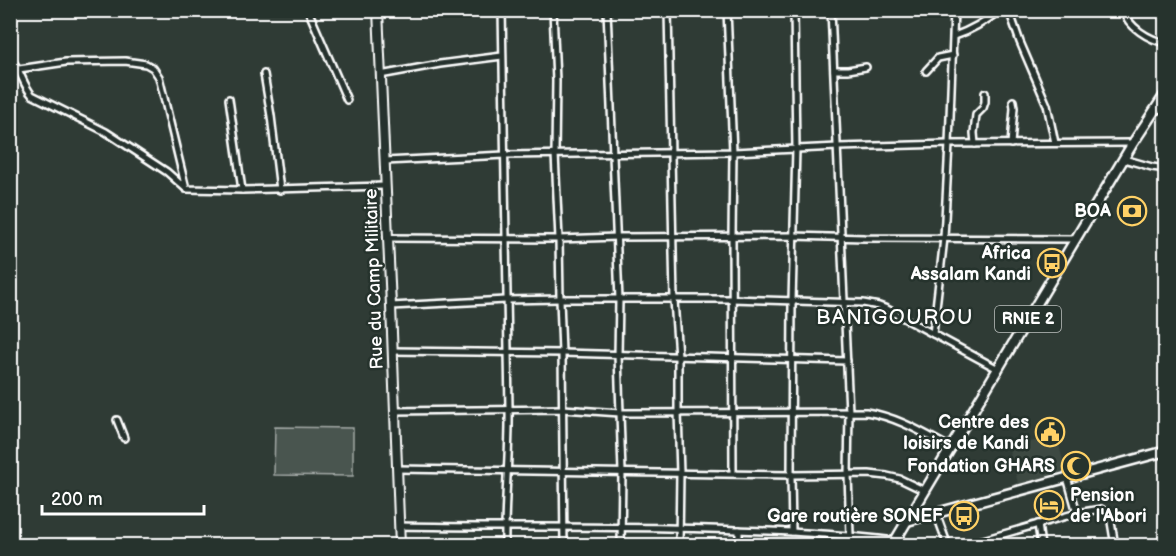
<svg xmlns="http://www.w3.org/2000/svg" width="1176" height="556" viewBox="0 0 1176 556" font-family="'Balsamiq Sans',sans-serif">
<rect width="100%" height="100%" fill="#2f3b35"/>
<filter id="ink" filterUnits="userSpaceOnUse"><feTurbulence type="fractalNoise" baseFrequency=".0167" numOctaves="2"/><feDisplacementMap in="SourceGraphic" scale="12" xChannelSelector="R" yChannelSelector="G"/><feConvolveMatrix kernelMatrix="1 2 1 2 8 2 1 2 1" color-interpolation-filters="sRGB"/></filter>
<g filter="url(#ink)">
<g fill="#3c4842">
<polygon points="1057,437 1066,472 1019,487 1008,446"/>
<polygon points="741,534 888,543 887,546 741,546"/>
</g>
<polygon fill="#4a544f" stroke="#a4aaa7" stroke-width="1.5" points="275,427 353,428 353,476 274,475"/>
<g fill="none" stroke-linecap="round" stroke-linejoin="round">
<polyline stroke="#a9afac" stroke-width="1.5" points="1165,455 1166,463"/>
<g stroke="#fff" stroke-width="10">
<g id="street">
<polyline points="308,10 347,100"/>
<path d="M502,10C504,143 506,276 509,408C510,454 504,500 505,546"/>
<polyline points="553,10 556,81 555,154 559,239 560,299 562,353 564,546"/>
<polyline points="607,10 619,300 618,355 622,472 621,546"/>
<polyline points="668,10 674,300 678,356 678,412 680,473 679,546"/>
<polyline points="727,10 733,152 732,236 733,473"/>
<polyline points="831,10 849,412 848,474 850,535"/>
<polyline points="1009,10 1020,42 1047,105 1055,143"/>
<path d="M1123,10C1128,27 1149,40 1166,43"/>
<path d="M954,36C972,30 985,22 1000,10"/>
<path d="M10,58C21,69 22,84 32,95L106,132L167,172L185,188"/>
<polyline points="19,69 66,62 125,61 146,64 153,68 159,77 186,189 242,190 385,186"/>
<polyline points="834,70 848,70 866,67"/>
<polyline points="926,71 938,58 953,55"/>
<polyline points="264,74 271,116 280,190"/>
<polyline points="380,75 440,64 502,56"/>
<polyline points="229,99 242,190"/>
<polyline points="1156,109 1166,110"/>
<polyline points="975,144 974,133 976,115 983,108 985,102 985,93"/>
<polyline points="1011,144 1014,108 1013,101"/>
<polyline points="1124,159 1152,167 1166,169"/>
<polyline points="385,161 505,155 733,152 838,147 949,144 1133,143"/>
<polyline points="388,238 559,239 617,237 793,236 864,238 1075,239"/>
<polyline points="391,306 506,300 560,299 732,299 863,303 879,306 887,309 998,369"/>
<polyline points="933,334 944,238 949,144 954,10"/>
<polyline points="392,351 562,353 847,361"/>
<path d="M394,411L563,409L620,413L866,412C898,417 923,433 951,448"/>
<polyline points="117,420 124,438"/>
<polyline points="397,469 791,475 869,474 887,476 900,479 925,491"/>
<polyline points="1067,477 1077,513"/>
<polyline points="936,513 948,546"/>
<polyline points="1038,524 1041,546"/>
<path d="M399,526C502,528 606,526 709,529C771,531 833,533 895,541"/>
<polyline points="792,532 791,475 792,301 796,149 794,10"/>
<polyline points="739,546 739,530"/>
<polyline points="962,546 1077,513 1101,509 1110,516 1115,546"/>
</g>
</g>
<g stroke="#fff" stroke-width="12">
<polyline id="secondary" points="378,10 391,306 400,546"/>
</g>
<g stroke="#fff" stroke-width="13">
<g id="primary">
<polyline points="907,521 1166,451"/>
<polyline points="892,546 1133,143 1166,93"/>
</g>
</g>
<use href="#street" stroke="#26332d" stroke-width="5"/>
<use href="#secondary" stroke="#26332d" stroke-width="8"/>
<use href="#primary" stroke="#26332d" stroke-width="8"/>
</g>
</g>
<defs>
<g id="bank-ring" transform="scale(1.5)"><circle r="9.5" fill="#26332d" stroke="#ffd166" stroke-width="1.5"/><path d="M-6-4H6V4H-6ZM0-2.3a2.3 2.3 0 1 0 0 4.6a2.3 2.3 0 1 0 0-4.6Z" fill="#ffd166"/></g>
<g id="bus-ring" transform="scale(1.5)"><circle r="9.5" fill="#26332d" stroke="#ffd166" stroke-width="1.5"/><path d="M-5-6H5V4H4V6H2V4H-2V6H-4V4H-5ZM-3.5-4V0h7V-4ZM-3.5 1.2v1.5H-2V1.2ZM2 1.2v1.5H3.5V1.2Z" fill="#ffd166"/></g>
<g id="civic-ring" transform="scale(1.5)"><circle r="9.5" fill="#26332d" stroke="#ffd166" stroke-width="1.5"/><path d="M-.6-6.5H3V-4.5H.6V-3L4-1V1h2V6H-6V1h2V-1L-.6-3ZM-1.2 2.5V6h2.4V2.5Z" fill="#ffd166"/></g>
<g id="mosque-ring" transform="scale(1.5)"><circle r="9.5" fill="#26332d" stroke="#ffd166" stroke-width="1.5"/><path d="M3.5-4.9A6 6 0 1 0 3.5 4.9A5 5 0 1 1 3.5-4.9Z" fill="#ffd166"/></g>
<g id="hotel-ring" transform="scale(1.5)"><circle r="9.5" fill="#26332d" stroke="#ffd166" stroke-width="1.5"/><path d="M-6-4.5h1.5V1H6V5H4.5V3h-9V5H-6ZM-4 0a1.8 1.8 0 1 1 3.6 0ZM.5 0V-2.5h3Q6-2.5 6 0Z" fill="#ffd166"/></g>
</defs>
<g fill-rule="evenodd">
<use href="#bank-ring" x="1132" y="211"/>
<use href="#bus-ring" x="1052" y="263"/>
<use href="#civic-ring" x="1050" y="432"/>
<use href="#mosque-ring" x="1076" y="466"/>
<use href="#hotel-ring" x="1049" y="505"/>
<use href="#bus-ring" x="964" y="516"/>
</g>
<g text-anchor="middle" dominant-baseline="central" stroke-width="5" stroke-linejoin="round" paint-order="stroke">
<rect fill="#26332d" stroke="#bec2c0" stroke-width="1.5" x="995" y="306" width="66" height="26" rx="4.5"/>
<g font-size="16" font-weight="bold" fill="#fff">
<text x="1028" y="319">RNIE 2</text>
</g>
<g font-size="18" font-weight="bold" fill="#fff" stroke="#26332d" text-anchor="end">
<text x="1111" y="211">BOA</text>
<text x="1031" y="253">Africa<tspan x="1031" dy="21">Assalam Kandi</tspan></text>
<text x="1029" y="422">Centre des<tspan x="1029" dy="21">loisirs de Kandi</tspan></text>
<text x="1055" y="466">Fondation GHARS</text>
<text x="1070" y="495" text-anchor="start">Pension<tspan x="1070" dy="21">de l'Abori</tspan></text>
<text x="943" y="516">Gare routière SONEF</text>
</g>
<g font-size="18" fill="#fff" stroke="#26332d">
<text transform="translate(374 279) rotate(-92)">Rue du Camp Militaire</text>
</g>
<g font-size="21" letter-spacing="1.5" fill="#fff" stroke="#26332d">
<text x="895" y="317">BANIGOUROU</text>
</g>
</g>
<rect width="1176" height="556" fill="none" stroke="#26332d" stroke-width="36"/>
<rect x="18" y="18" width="1140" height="520" fill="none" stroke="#fff" stroke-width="2" filter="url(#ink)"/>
<path d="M42 505v9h162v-9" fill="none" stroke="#ffffff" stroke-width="3"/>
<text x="51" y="505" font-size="18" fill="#ffffff" stroke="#26332d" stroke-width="4.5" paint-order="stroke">200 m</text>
</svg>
